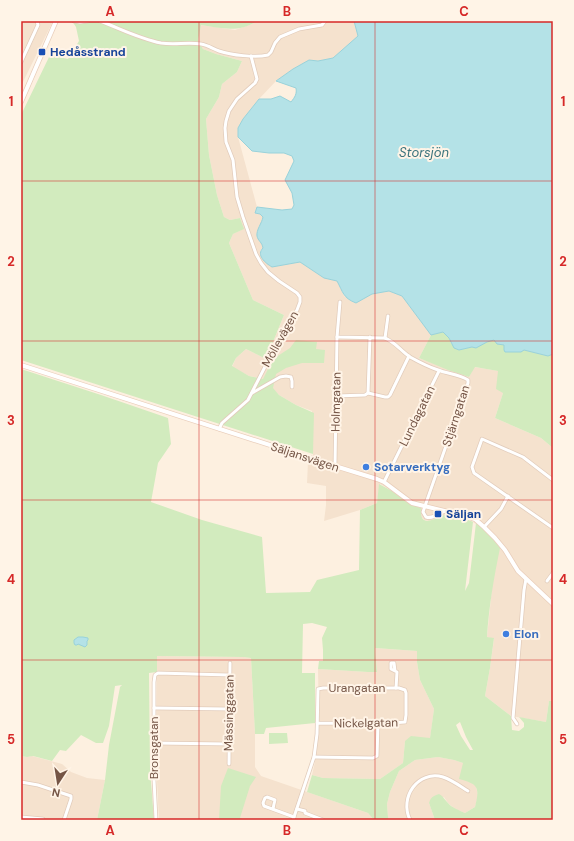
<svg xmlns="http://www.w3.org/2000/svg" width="574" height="841" viewBox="0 0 574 841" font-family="'DM Sans',sans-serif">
<rect width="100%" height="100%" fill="#fdf0e0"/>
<g fill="#f5e2ce">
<polygon points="21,21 53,21 21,86"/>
<polygon points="257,21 354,21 358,36 333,58 318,61 309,60 293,69 276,81 259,99 243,119 238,128 238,137 257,207 255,213 260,214 263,217 262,222 258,231 257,236 259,240 262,243 263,248 260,251 263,259 272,267 300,262 324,278 338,281 344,296 356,303 372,294 389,291 402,296 431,335 419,358 469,377 474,367 499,371 503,393 495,418 541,438 553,448 553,701 549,701 546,722 511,716 485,696 490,668 494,639 487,637 492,588 488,532 470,520 448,514 433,520 429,521 424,520 421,516 421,508 410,504 392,491 380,484 377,503 360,510 324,521 326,505 326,486 307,483 308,462 310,462 313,454 312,411 296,405 279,395 263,379 249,376 232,367 236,358 246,349 266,359 284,315 253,300 229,243 233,234 243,229 240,218 230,220 224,217 217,195 209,155 206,119 219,97 222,84 237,72 242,61 216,54 203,49 198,41 200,25 235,30 252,24"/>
<polygon points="375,648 417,651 417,662 420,680 434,709 430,739 405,741 403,763 380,779 323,778 312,775 315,762 319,725 318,669 368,672 377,672"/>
<polygon points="157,656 243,657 251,658 255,734 255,767 261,776 368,813 374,820 159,820 156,762"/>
<polygon points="21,756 27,757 32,756 62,764 71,772 87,778 105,780 97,820 21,820"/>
<polygon points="438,757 454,760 463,763 471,782 476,786 478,796 475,807 465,813 455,809 448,803 444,797 429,803 435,820 389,820 388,817 387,804 390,792 399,771 415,760"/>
</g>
<g fill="#d2ebbe" fill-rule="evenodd">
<path d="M72,21H257C239,33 221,28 201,25L198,41L203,49L216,54L242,61L237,72L222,84L219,97L206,119L209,155L217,195L224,217L230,220L240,218L244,229L233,234L229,243L253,300L284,315L266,359L246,349L236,358L232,366L249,376L263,379L273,359L290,348L296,340L317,342L316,349L325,350L324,363H302L286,368L276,374L273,388L279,395L296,405L314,413L313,454L21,360V115L50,55L68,59L79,41L76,27Z"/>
<polygon points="443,332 449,338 451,343 458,350 472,347 494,340 504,345 548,356 553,354 553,448 541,438 495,418 503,393 496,389 498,371 475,367 469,377 448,370 419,358 431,335"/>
<path d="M21,369L101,395L168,418L171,444L158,463L151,502L202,520L262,537L266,593L310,592L317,580L359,570L360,510L377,503L379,484L392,491L410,504L421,508C419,533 440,514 449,514C453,514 469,520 473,522L465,591L469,583L476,523L488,532L500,548C494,577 489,606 487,637L494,638L490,668L485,696L511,716L512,730L519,731L524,727V723L519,717L546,722L549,701H553V820H435L429,803C431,797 433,796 439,794C444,797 444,799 448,803C452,808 459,810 465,813L475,807C480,787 478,784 459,779L463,763L454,760L438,757L415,760L399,771L390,792L387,804L388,817L389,820H374L368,813L307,792L312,775L323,778L380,779L403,763L405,741L411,736L430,738L434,709L420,680L417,662V651L375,648L377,672H368L318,669L319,661H323V650L322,638L327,627L312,623L303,624L302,673H315V723L266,728L264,734H255L251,658L243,657L157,656V672L149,673L150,769L154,820H97L105,780L109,745L120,687L122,685L115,686L109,726L103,743H96L81,735L66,751L60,750L52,761L33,756L27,757L21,756ZM460,722L466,737L473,750H470L461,736L456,725Z"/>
<polygon points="269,733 287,733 288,743 269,744"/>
<polygon points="228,768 256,777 250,786 240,818 244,820 219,820 221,786"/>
</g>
<g fill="#b4e2e7" stroke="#99d2da">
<path d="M354,21H553V354L548,356L524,350L521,352H505L504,350V345L497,344L494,340L487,342L476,348L472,347L459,350L454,348L449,338L443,332L431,335L402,296L389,291L372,294L356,303C343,298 343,292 337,281L324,278L300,262L272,267C265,263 256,255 263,248C262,242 258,241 257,236C256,230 262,223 263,217L260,214L255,213L257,207L282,210L292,209L294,205L292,193L285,180L294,161L292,156L284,153H269L252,151L238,137V128L243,119L259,99H271L280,96L291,102C295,97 297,94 296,88L276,81L293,69L309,60L318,61L333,58L358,36Z"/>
<polygon points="78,637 83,637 88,638 88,640 87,641 87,645 85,647 78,644 77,645 75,645 74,643 74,640"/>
</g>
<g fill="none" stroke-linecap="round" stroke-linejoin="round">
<g stroke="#e2ccbb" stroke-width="4.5">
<g id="street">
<polyline points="74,21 80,22 88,21"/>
<path d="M100,21C121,29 140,39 161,43C174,45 188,42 201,44C208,45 213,49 219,51C231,55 255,58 268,55L271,52L275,43L280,37L299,29L322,25L325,21"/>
<polyline points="21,62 38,25 37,21"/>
<path d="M340,302L337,337L385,338C395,342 401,351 410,357C419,362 429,367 438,370C448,374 459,374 468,380V383L425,506L423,512L426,517C433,519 439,514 445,511"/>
<polyline points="385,338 388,316"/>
<polyline points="252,393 280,377 286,376 291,377 292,381 292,387"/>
<polyline points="368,393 370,337"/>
<polyline points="336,396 365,395 368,393 385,397 388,397 390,395 409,356"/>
<polyline points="219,429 222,423 248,400 270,357 282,336 288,323 297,310 300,302 300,297 297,293 279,281 268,272 261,263 256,254 243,217 237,197 233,160 226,142 225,128 226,121 229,111 237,99 255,83 257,79 251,56"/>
<polyline points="335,466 337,337"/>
<polyline points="553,480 523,457 482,439 472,467 474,473 553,528"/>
<polyline points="384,482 439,371"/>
<polyline points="484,527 501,509 508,496"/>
<polyline points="547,581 553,573"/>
<polyline points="395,671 391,669 391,663 394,663 395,671 397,672 396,688"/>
<polyline points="154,708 229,709"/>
<polyline points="517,724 513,718 524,590 526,579"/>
<polyline points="154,743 229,744"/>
<polyline points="314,757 373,758 377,756 378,724"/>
<polyline points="229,764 230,663"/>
<polyline points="21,782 38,785 71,796 71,799 64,820"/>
<polyline points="273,809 274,804 275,800 267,797 265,798 263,803 264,806 294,817"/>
<polyline points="297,809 305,811 305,813 323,820"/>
<polyline points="21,817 43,819 42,820"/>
<polyline points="156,820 154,780 154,682 155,675 158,673 229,675"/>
<polyline points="293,820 314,757 317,734 318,689 323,688 399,688 405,690 406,693 406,715 405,722 378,724 317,723"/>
<path d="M410,820C399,797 418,770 443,777C452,780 460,786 468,791"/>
</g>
</g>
<g stroke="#e9cebb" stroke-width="5.5">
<g id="secondary">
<polyline points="21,102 56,21"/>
<polyline points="21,365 335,466 377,479 384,482 412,503 469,517 475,519 484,527 495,538 505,550 518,571 553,604"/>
</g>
</g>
<use href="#street" stroke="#fff" stroke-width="3"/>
<use href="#secondary" stroke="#fff" stroke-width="4"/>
</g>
<path fill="none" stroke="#d62828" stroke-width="1" stroke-opacity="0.55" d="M199,21V820M375,21V820M21,181H553M21,341H553M21,500H553M21,660H553"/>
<g fill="#1a4fb4" stroke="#fff4e7" stroke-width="1.5">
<rect x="38" y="48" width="8" height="8" rx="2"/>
<rect x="434" y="510" width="8" height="8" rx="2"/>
</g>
<g fill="#3f7fe0" stroke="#fff4e7" stroke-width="1.5">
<circle cx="366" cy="467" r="4"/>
<circle cx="506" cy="634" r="4"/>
</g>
<g text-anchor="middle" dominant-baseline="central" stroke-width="4" stroke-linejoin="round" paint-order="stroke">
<g font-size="12" font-weight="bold" fill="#164399" stroke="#fff4e7" text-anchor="start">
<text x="50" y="52">Hedåsstrand</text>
<text x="446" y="514">Säljan</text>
</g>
<g font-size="12" fill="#755546" stroke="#fff4e7">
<text transform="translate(280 339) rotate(-61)">Möllevägen</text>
<text transform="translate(336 402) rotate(-89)">Holmgatan</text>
<text transform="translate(417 416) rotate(-64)">Lundagatan</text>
<text transform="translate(456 416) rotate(-72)">Stjärngatan</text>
<text transform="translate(305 457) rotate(18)">Säljansvägen</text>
<text x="357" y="688">Urangatan</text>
<text transform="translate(229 713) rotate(-89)">Mässinggatan</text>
<text transform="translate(366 723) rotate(-1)">Nickelgatan</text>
<text transform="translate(154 748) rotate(-90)">Bronsgatan</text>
</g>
<g font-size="12" font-weight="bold" fill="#366cbe" stroke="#fff4e7" text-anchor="start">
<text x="374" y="467">Sotarverktyg</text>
<text x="514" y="634">Elon</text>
</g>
<g font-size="13" font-style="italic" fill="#3a737c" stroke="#fff4e7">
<text x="424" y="152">Storsjön</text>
</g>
</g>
<rect width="574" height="841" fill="none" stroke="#fff4e7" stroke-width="44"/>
<g transform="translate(58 783) rotate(192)" stroke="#fff4e7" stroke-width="3" paint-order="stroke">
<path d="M0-3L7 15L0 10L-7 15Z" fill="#755546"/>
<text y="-6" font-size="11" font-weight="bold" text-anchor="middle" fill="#755546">N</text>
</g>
<rect x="22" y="22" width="530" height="797" fill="none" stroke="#d62828" stroke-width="1.5"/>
<g font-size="13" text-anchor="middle" font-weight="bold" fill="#d62828">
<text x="110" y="16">A</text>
<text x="287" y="16">B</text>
<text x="464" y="16">C</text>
<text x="11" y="106">1</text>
<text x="563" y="106">1</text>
<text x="11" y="266">2</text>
<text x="563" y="266">2</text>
<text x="11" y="425">3</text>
<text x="563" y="425">3</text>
<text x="11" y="584">4</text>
<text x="563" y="584">4</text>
<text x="11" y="744">5</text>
<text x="563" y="744">5</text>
<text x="110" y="835">A</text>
<text x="287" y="835">B</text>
<text x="464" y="835">C</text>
</g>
</svg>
